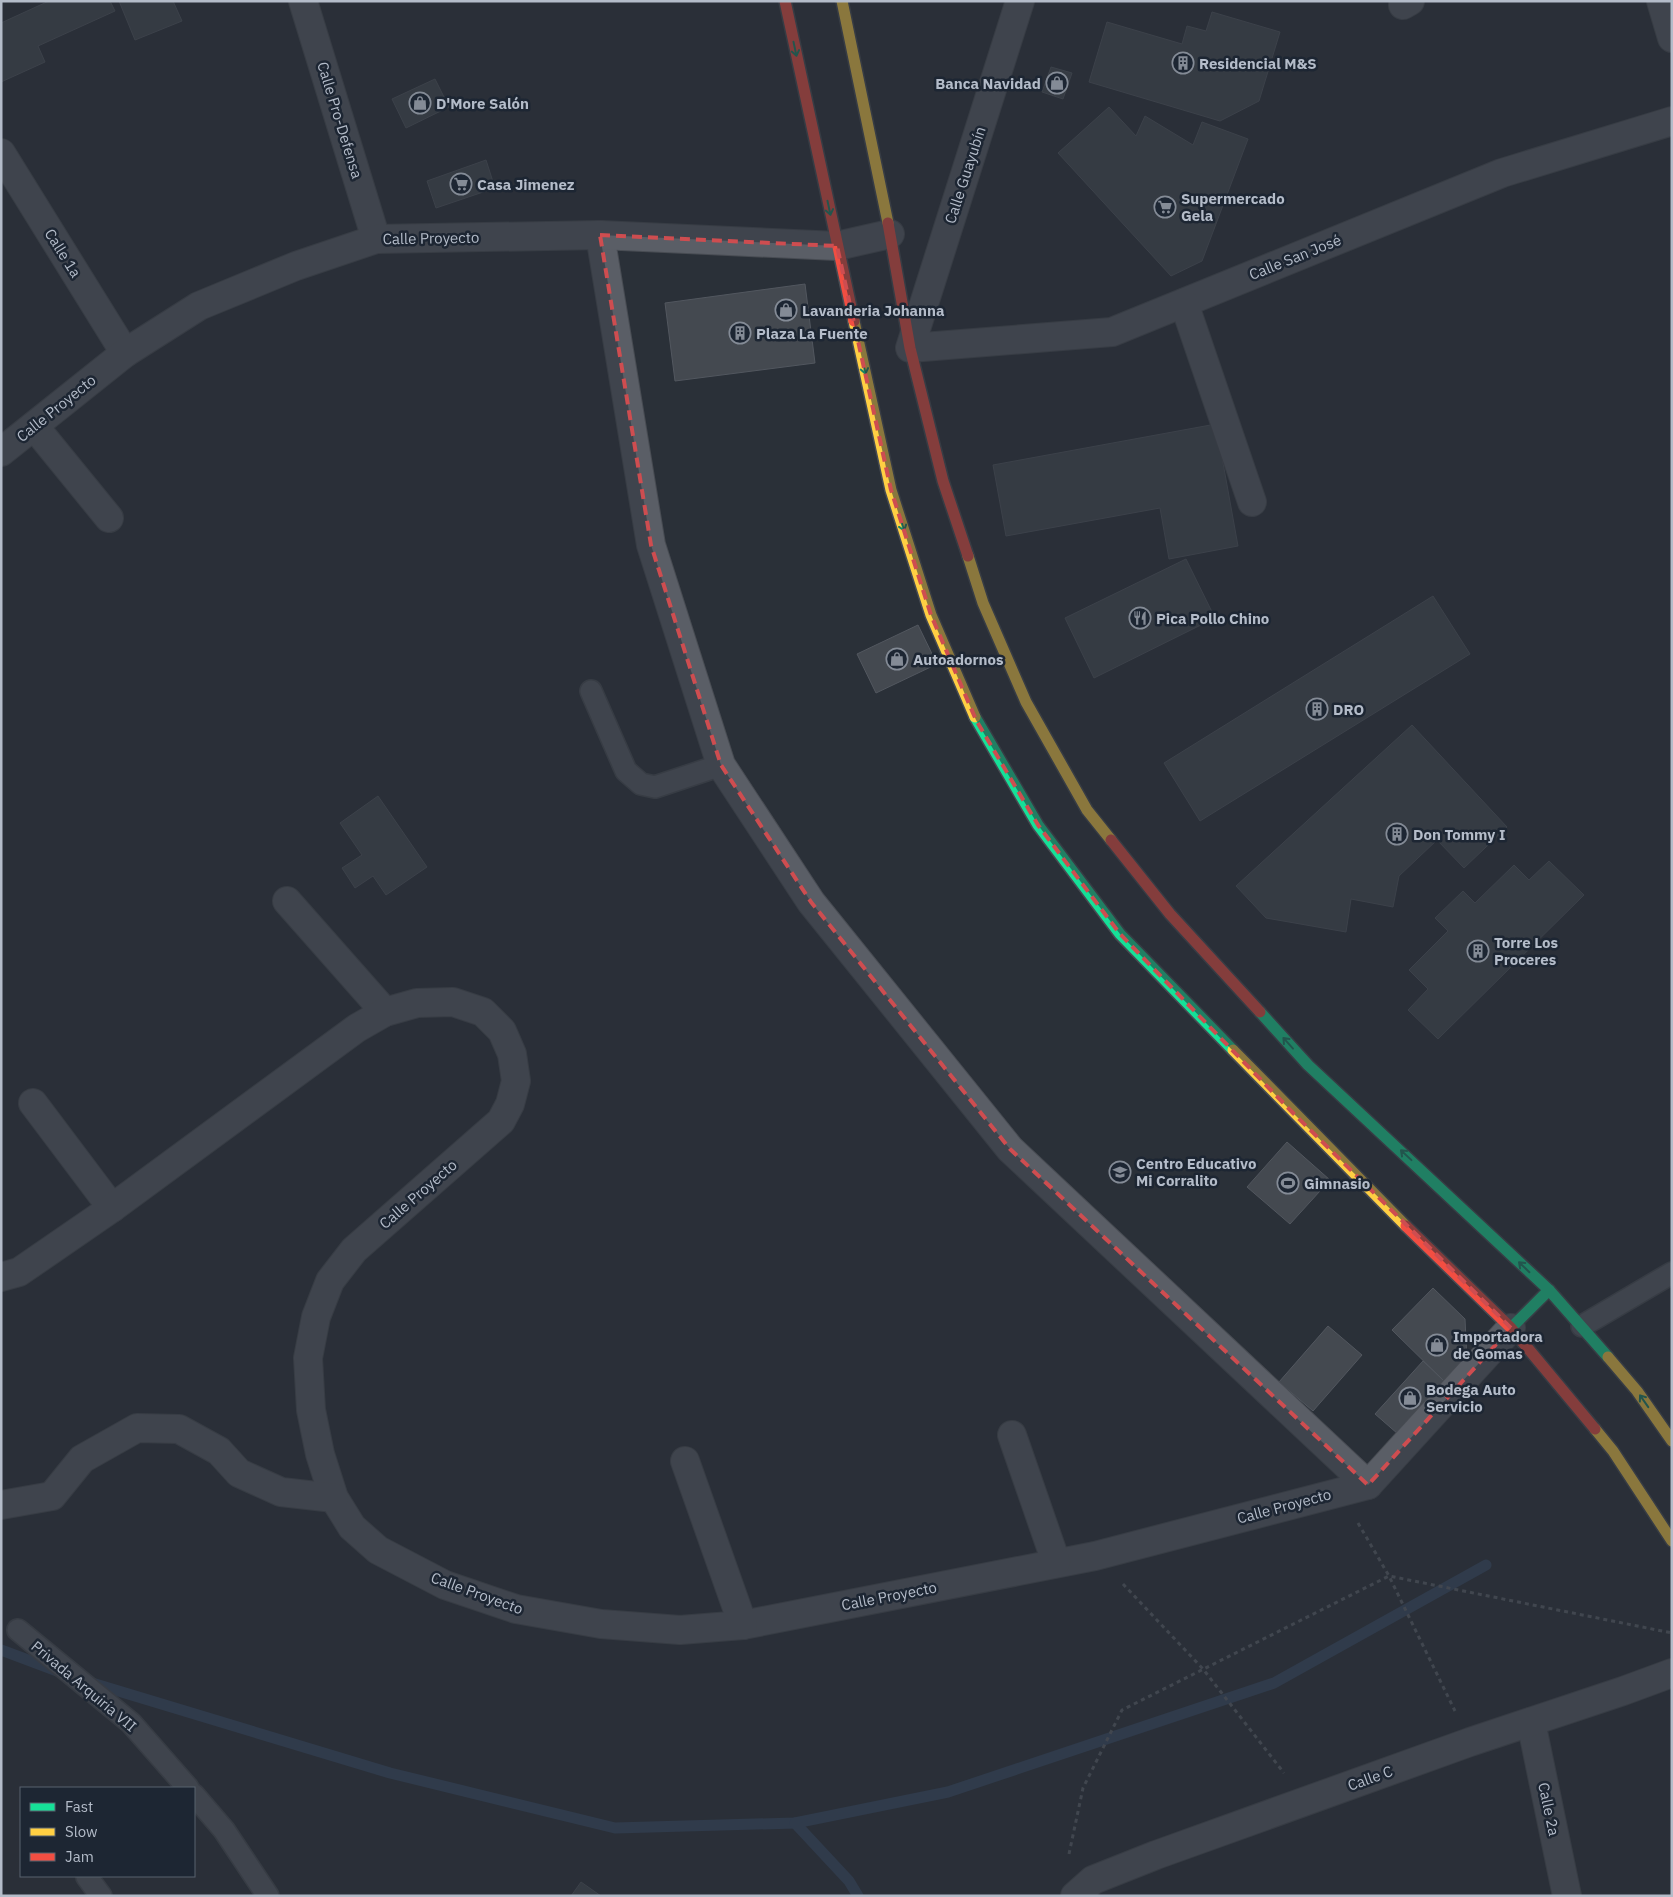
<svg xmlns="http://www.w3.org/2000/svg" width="1673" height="1897" viewBox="0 0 1673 1897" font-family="'IBM Plex Sans',sans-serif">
<rect width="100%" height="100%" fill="#2a3038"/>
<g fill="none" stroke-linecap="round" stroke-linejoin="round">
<g stroke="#384963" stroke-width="11">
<polyline points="1,1650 60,1672"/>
<polyline points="92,1683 390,1773 615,1828 795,1823 948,1792 1274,1683 1486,1565"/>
<polyline points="795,1823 849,1881 858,1896"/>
</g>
</g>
<g fill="#444950" stroke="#52575f">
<polygon points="49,1 110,1 115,11 38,46 45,62 1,82 1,23"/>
<polygon points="119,1 173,1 182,21 135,40"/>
<polygon points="1212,12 1280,32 1259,101 1220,121 1089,82 1107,22 1182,44 1187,26 1206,31"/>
<polygon points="1051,67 1072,73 1063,99 1042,92"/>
<polygon points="435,79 449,107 406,128 392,99"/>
<polygon points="1109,107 1136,136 1145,116 1193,145 1202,122 1248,139 1202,261 1171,276 1058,153"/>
<polygon points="486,160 495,188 436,208 427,181"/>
<polygon points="805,284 815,363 675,381 665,303"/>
<polygon points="1216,424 1238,546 1169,559 1160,508 1006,536 993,465"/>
<polygon points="1186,559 1215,618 1094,678 1065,618"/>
<polygon points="1433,596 1470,654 1200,821 1164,763"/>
<polygon points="918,625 937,664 876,693 857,654"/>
<polygon points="1412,725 1507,827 1464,868 1437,840 1399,876 1393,907 1351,899 1346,932 1266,918 1236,886"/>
<polygon points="378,796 427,867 386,895 373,876 355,888 342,868 362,855 340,823"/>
<polygon points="1549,861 1584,895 1438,1039 1408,1010 1428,989 1409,970 1448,931 1435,918 1463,891 1475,903 1514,865 1529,880"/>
<polygon points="1287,1142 1330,1180 1290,1224 1247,1187"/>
<polygon points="1433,1288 1465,1319 1467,1361 1445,1382 1392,1330"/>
<polygon points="1328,1326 1362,1355 1313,1411 1279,1382"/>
<polygon points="1423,1361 1445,1382 1398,1434 1375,1414"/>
<polygon points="581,1882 601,1896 571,1896"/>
</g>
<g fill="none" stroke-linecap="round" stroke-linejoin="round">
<g stroke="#484c53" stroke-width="24">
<g id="lane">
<polyline points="591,691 626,771 641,784 655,787 721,765"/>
<polyline points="1582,1326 1672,1273"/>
<polyline points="18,1630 131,1723 188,1788"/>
<polyline points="194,1795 224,1830 268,1896"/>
<polyline points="87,1877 101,1896"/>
</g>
</g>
<g stroke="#484c53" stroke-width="30">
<g id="street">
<polyline points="303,1 376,239"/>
<polyline points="1020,1 910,348 1112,332 1502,173 1672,121"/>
<polyline points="1661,1 1672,38"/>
<polyline points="1403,5 1410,1"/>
<polyline points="1,153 125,353"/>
<polyline points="600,235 651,545 721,765 811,902 1010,1149 1368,1485"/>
<polyline points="1184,303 1252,502"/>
<polyline points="34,426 109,518"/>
<polyline points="1,452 125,353 199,306 296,266 376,239 600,235 837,246 890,234"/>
<polyline points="287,901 385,1012"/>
<polyline points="33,1103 112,1208"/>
<polyline points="1,1277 19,1272 112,1208 357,1028 385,1012 417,1003 453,1002 483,1012 502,1031 512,1054 516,1081 510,1104 501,1121 354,1250 330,1281 316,1317 308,1358 311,1410 320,1454 334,1498 352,1527 378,1550 445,1585 516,1609 601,1624 680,1630 743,1625 1095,1556 1368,1485 1511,1328"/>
<polyline points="1012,1435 1056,1562"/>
<polyline points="685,1461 743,1625"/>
<polyline points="1,1505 52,1496 82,1459 137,1428 179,1429 219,1451 239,1473 281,1492 334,1498"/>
<polyline points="1531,1722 1567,1896"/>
<polyline points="1075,1896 1093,1880 1156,1855 1470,1742 1623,1691 1672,1673"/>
</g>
</g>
<g stroke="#484c53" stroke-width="14">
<g id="fast">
<polyline points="975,717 1038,825 1120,934 1233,1050"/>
<polyline points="1260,1012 1308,1065 1549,1290 1608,1357"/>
<polyline points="1511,1328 1549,1290"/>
</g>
</g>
<g stroke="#484c53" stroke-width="14">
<g id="slow">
<polyline points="842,1 888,223"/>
<polyline points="854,321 891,490 931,615 975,717"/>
<polyline points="968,556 983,603 1026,702 1087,810 1111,840"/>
<polyline points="1233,1050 1406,1226"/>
<polyline points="1608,1357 1637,1391 1672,1441"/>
<polyline points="1595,1429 1613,1451 1672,1541"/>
</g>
</g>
<g stroke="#484c53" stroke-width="14">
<g id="jam">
<polyline points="785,1 854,321"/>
<polyline points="888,223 910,348 943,481 968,556"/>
<polyline points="1111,840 1170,914 1260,1012"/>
<polyline points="1406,1226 1511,1328 1595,1429"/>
</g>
</g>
<g stroke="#5d636a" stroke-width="3" stroke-dasharray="4 4" stroke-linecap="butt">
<polyline points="1358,1523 1389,1576 1672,1633"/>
<polyline points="1123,1584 1203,1669 1284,1773"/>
<polyline points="1069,1854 1083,1788 1122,1710 1389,1576 1455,1711"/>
</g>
<use href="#lane" stroke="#5a5e66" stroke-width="21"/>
<use href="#street" stroke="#5a5e66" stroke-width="28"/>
<use href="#fast" stroke="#16e098" stroke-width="11"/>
<use href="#slow" stroke="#ffcf43" stroke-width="11"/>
<use href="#jam" stroke="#f24e42" stroke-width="11"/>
</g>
<defs><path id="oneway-shaft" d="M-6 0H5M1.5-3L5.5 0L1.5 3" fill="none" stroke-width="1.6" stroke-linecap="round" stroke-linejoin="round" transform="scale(1.25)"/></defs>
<g stroke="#1a8366">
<use href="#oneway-shaft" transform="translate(795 49) rotate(78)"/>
<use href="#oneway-shaft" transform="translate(829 208) rotate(78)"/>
<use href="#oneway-shaft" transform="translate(864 367) rotate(78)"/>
<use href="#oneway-shaft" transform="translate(902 524) rotate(72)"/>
<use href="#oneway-shaft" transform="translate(1288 1043) rotate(-132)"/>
<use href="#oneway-shaft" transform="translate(1406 1155) rotate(-137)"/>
<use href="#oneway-shaft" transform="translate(1524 1267) rotate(-136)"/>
<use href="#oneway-shaft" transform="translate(1644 1401) rotate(-125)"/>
</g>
<path d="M0 0H1673V1897H0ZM600,235L837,246L891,490L931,615L976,720L1038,825L1120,934L1293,1113L1511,1328L1368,1485L1010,1149L811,902L721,765L651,545Z" fill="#2a3038" fill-opacity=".55" fill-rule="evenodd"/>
<path fill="none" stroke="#ce4d50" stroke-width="4" stroke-dasharray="10 6" stroke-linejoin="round" d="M600,235L837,246L891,490L931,615L976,720L1038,825L1120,934L1293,1113L1511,1328L1368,1485L1010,1149L811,902L721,765L651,545Z"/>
<defs>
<g id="building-ring" transform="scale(1.125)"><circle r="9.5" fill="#1d2633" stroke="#848b96" stroke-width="1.5"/><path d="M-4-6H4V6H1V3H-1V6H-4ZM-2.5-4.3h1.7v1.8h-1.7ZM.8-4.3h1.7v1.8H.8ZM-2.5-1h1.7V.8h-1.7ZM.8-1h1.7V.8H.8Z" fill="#848b96"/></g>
<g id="shop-ring" transform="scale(1.125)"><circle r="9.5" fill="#1d2633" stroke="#848b96" stroke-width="1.5"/><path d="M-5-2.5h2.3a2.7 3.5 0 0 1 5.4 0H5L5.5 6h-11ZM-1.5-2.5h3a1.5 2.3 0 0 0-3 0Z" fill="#848b96"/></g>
<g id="supermarket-ring" transform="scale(1.125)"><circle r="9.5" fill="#1d2633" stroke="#848b96" stroke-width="1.5"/><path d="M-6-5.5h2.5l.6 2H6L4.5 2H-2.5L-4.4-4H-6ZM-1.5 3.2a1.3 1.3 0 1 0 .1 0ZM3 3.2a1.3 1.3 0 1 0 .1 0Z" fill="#848b96"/></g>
<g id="restaurant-ring" transform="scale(1.125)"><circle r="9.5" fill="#1d2633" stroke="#848b96" stroke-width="1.5"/><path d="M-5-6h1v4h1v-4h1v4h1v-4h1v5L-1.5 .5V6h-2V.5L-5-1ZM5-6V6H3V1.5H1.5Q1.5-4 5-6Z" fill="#848b96"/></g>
<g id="school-ring" transform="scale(1.125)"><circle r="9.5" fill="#1d2633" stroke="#848b96" stroke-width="1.5"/><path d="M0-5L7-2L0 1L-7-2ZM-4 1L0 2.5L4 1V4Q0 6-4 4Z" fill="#848b96"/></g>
<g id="stadium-ring" transform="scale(1.125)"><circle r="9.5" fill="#1d2633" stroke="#848b96" stroke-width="1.5"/><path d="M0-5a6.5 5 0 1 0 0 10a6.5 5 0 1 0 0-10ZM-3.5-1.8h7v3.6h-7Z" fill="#848b96"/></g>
</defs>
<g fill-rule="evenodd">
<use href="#building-ring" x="1183" y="63"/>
<use href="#shop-ring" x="1057" y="83"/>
<use href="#shop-ring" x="420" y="103"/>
<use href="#supermarket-ring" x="461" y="184"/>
<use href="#supermarket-ring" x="1165" y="207"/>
<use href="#shop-ring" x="786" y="310"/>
<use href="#building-ring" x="740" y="333"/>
<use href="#restaurant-ring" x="1140" y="618"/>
<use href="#shop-ring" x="897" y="659"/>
<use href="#building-ring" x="1317" y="709"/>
<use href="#building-ring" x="1397" y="834"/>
<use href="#building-ring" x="1478" y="951"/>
<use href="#school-ring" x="1120" y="1172"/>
<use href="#stadium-ring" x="1288" y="1183"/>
<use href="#shop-ring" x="1437" y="1345"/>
<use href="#shop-ring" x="1410" y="1398"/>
</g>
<g text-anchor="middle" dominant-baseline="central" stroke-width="5" stroke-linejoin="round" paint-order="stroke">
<g font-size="15" font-weight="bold" fill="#b4bcc9" stroke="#1d2633" text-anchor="start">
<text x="1199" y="63">Residencial M&amp;S</text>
<text x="1041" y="83" text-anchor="end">Banca Navidad</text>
<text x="436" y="103">D'More Salón</text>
<text x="477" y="184">Casa Jimenez</text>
<text x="1181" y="198">Supermercado<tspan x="1181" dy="17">Gela</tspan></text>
<text x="802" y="310">Lavanderia Johanna</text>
<text x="756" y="333">Plaza La Fuente</text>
<text x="1156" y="618">Pica Pollo Chino</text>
<text x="913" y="659">Autoadornos</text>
<text x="1333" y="709">DRO</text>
<text x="1413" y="834">Don Tommy I</text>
<text x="1494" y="942">Torre Los<tspan x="1494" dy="17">Proceres</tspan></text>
<text x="1136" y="1163">Centro Educativo<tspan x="1136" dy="17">Mi Corralito</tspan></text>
<text x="1304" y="1183">Gimnasio</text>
<text x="1453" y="1336">Importadora<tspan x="1453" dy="17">de Gomas</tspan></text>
<text x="1426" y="1389">Bodega Auto<tspan x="1426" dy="17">Servicio</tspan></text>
</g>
<g font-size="15" fill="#b4bcc9" stroke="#1d2633">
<text transform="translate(340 120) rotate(73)">Calle Pro-Defensa</text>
<text transform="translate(965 175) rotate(-72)">Calle Guayubín</text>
<text transform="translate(431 238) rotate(-1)">Calle Proyecto</text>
<text transform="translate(63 253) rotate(58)">Calle 1a</text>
<text transform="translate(1295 257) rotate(-22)">Calle San José</text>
<text transform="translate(56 408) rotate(-39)">Calle Proyecto</text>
<text transform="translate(418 1194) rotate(-41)">Calle Proyecto</text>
<text transform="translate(1284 1506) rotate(-15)">Calle Proyecto</text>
<text transform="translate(477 1593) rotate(20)">Calle Proyecto</text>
<text transform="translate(889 1596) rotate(-11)">Calle Proyecto</text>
<text transform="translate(84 1686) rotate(40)">Privada Arquiria VII</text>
<text transform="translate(1370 1778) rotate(-20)">Calle C</text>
<text transform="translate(1549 1809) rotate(78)">Calle 2a</text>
</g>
</g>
<rect width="1673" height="1897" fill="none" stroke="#b4bcc9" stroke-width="5"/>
<rect x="20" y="1787" width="175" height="90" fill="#1d2633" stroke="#59626f"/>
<rect x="30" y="1803" width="25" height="8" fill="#16e098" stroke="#59626f"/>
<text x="65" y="1812" font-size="15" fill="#b4bcc9">Fast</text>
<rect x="30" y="1828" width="25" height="8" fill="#ffcf43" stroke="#59626f"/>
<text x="65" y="1837" font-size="15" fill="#b4bcc9">Slow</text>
<rect x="30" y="1853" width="25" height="8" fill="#f24e42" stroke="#59626f"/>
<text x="65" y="1862" font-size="15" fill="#b4bcc9">Jam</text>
</svg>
